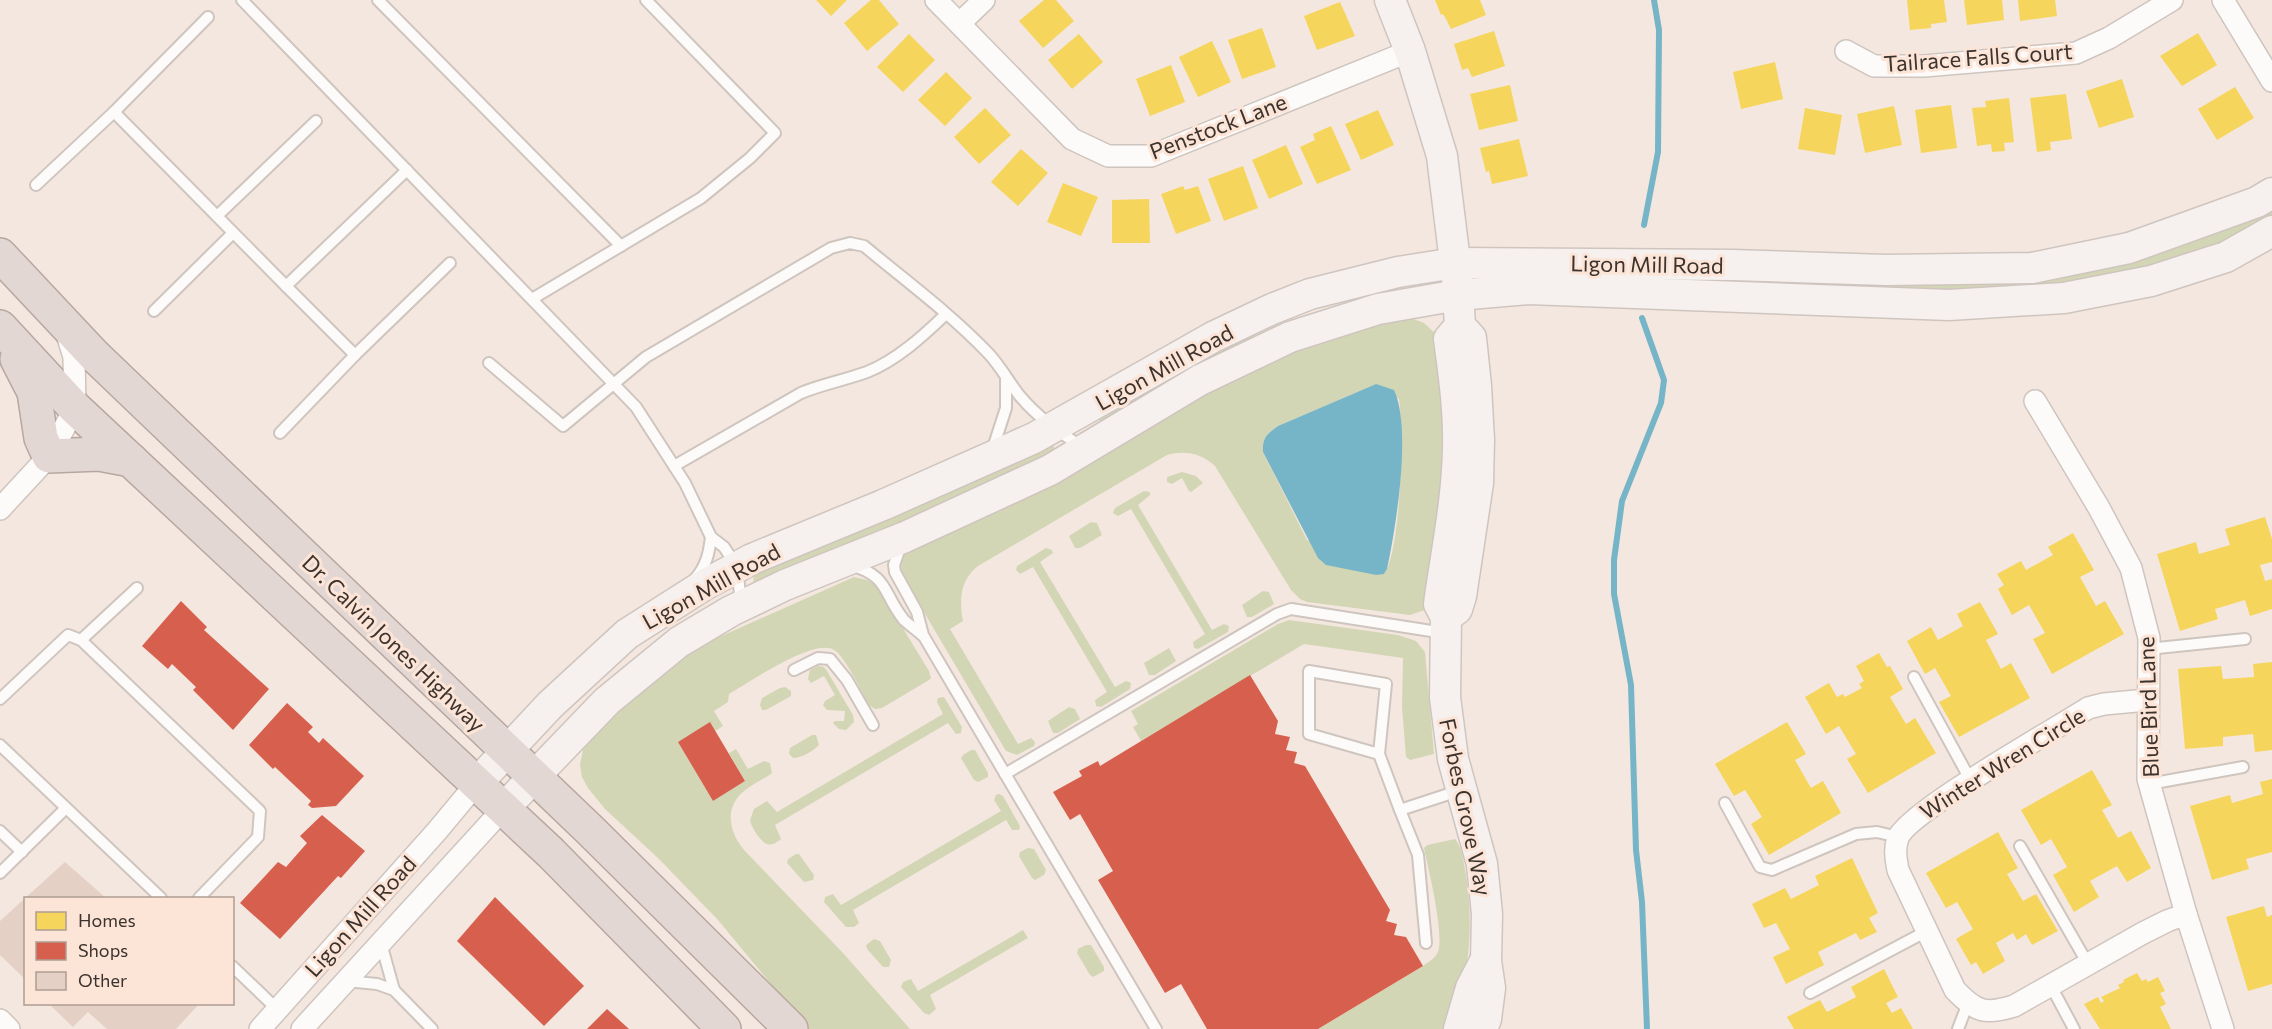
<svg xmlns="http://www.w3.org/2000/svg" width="2272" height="1029" viewBox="0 0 2272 1029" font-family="Commissioner,sans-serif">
<rect width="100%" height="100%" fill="#f4e7df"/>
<g fill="#d3d6b4" fill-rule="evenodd">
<polygon points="2272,205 2272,219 2232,239 2146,269 2009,293 1705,282 1768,276 1967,282"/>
<path d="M1408,317L1424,323L1438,336L1451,408L1431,603L1425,610L1410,615L1307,602L1300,599L1291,590L1215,466C1201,453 1185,450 1167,455L978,566C960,580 959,600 963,621L950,629L1018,744L1031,738L1035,742L1034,746L1017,755L1006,751L902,575L901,563L906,551L1225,379L1309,341ZM1376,384L1399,399C1404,429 1401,552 1384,574L1307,540L1263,452C1262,438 1267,434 1278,426Z"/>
<polygon points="1255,327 1258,333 1210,364 1102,425 1098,418"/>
<polygon points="1053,444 1055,451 1044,461 756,585 753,583 754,576 783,561 926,503"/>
<polygon points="1182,472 1196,476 1203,483 1191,492 1189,491 1182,478 1172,484 1167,482 1167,477"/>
<polygon points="1144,491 1150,492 1150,495 1138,505 1212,630 1224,624 1229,626 1228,632 1198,649 1194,648 1193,642 1205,634 1131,509 1118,516 1113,513 1115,508"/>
<polygon points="1091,522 1097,523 1102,535 1080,548 1075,548 1069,536"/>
<polygon points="1046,548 1052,550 1053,553 1040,562 1115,687 1126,681 1131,683 1130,689 1101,707 1096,706 1095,700 1107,692 1033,567 1020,574 1016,570 1017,566"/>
<path d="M854,577L867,580L877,586L929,671L931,678L929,680L882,708L875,709L869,705C862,693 845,656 834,650C815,637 748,683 729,694L728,702L714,711L723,726L715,731L710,723L678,742L713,801L745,781L729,753L736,749L748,769L764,761L770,763L772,773C763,780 752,784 743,792C723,809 730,835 746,852L843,953L910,1029H808L718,920L659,859L605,809L588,788L582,777L580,765L583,750L589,737L657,675L699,646Z"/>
<polygon points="1263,591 1269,592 1274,604 1252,617 1247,617 1242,605"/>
<polygon points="1289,620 1398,635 1416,641 1425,652 1434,754 1410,760 1406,757 1402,707 1403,658 1304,644 1141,741 1133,727 1138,724 1131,711 1278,624"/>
<polygon points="1169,648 1176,661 1155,675 1149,675 1144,663"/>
<polygon points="818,666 824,667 827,671 853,715 854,722 846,730 839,729 833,723 835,721 844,721 845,711 827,710 823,705 825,701 835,695 824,676 811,683 808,679 810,670"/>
<polygon points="785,687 791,691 791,696 766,710 762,710 760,705 762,698 780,688"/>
<path d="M944,697L962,727L961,733L956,734L948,723L775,825L781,839C777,842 772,846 767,844C760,841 751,827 750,820L754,809L767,801L777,812L943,714L937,702L938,698Z"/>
<polygon points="1069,707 1075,709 1080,719 1058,733 1053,733 1048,721"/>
<path d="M812,735H816L819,745C813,751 802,758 793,758L789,754L790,748Z"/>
<polygon points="971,750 975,750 988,773 988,777 978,782 974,780 961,758 963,755"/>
<polygon points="999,794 1003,796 1020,826 1019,830 1012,830 1006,820 853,910 859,923 854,927 846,927 824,902 825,897 833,894 841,905 1001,811 994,800 996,795"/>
<path d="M1455,839C1462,847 1463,859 1465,869C1475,924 1468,976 1454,1029H1318L1423,966C1427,963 1434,959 1437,954C1446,940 1428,867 1424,848L1427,845Z"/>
<polygon points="1028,848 1034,849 1046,870 1044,875 1035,880 1032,878 1019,856 1020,852"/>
<polygon points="796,854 799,854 814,875 813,880 804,882 787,863 788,859"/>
<polygon points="1023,930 1028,938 930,995 936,1009 929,1015 924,1013 901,987 903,982 911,979 918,991"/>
<polygon points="874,939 880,941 891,960 889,967 883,967 867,949 866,945"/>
<polygon points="1086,945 1091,945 1104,967 1104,971 1093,977 1090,975 1077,953 1078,949"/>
</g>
<path fill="#75b5c7" d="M1376,384L1394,390C1412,428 1396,527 1387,569L1384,574L1376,575L1326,565L1318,558L1263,452C1262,438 1267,434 1278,426Z"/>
<g fill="#f6d55c">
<polygon points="816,0 847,0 831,16"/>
<polygon points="871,0 879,0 899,24 867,51 844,23"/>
<polygon points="1044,0 1056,0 1074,21 1043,48 1019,21"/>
<polygon points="1435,0 1480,0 1486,15 1451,29 1446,19 1443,14 1441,15"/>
<polygon points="1907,0 1944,0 1947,22 1931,24 1931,28 1910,30"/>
<polygon points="1964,0 2002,0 2004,20 1967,25"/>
<polygon points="2018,0 2055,0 2057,16 2020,21"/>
<polygon points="1340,2 1355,36 1317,50 1304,16"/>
<polygon points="1262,28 1276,67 1242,79 1228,40"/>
<polygon points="1494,31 1505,66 1472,77 1468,68 1462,70 1454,44"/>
<polygon points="2198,33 2217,65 2182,86 2160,56"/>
<polygon points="909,34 935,60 903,92 877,67"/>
<polygon points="1079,34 1103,62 1072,89 1048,60"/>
<polygon points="1212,41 1231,82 1198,97 1179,57"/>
<polygon points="1775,62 1783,99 1741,109 1733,72"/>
<polygon points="1171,65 1185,102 1150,116 1136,79"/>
<polygon points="946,72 972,98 945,126 918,100"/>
<polygon points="2122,79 2134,117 2099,128 2086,91"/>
<polygon points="1510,85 1518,121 1479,130 1470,94"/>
<polygon points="2235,87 2254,118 2217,140 2198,109"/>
<polygon points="2066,94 2072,139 2050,142 2051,150 2037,152 2030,98"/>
<polygon points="2009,98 2014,142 2004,143 2005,151 1992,152 1991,144 1977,146 1972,108 1986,107 1985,101"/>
<polygon points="1951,105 1957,148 1921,153 1915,110"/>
<polygon points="1894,106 1902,145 1865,153 1857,114"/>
<polygon points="985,108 1011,135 979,164 954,137"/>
<polygon points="1805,108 1842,115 1835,155 1798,149"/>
<polygon points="1378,110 1394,145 1361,160 1345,124"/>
<polygon points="1331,126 1351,170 1317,184 1300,147 1315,140 1313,134"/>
<polygon points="1519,139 1528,176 1492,184 1489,171 1486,172 1480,148"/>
<polygon points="1286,145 1303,184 1269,199 1252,160"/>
<polygon points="1021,149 1048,173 1018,206 991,182"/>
<polygon points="1243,166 1258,208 1224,221 1208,179"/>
<polygon points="1063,183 1098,197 1081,236 1047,222"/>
<polygon points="1183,186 1185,190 1198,186 1211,221 1176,234 1161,194"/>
<polygon points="1149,199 1150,243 1112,243 1112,200"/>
<polygon points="2265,517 2272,539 2272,562 2260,565 2265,581 2272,579 2272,609 2250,616 2245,600 2215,609 2218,619 2180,631 2157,554 2196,542 2199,554 2230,545 2225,529"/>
<polygon points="2073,533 2094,570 2080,577 2096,606 2105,601 2124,634 2052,674 2033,639 2045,633 2029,605 2012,615 1998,589 2004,585 1997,574 2021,561 2026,570 2053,555 2048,547"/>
<polygon points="1980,602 1998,634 1986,640 2001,669 2011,663 2030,698 1959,737 1939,702 1951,696 1935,668 1925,674 1907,641 1931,627 1938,640 1963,626 1957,614"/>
<polygon points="1879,653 1887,667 1890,666 1903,689 1890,697 1906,724 1915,718 1936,753 1868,793 1847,759 1856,754 1839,726 1826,734 1805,697 1829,683 1837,697 1843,694 1845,697 1862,688 1859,684 1864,681 1856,666"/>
<polygon points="2272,662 2272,750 2255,752 2253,734 2223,737 2223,746 2185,749 2178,669 2221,666 2223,679 2254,677 2253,664"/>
<polygon points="1787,722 1806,754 1795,760 1811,788 1823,781 1841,813 1769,855 1751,824 1762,817 1745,790 1734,796 1715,764"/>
<polygon points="2092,770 2112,805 2102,810 2118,838 2131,831 2151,868 2127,882 2117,866 2090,881 2099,897 2074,912 2053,875 2067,867 2051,839 2041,845 2021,810"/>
<polygon points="2272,779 2272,852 2246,859 2249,869 2212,880 2190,806 2230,795 2232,803 2263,794 2260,782"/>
<polygon points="1998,832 2018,868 2007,874 2023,901 2036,894 2058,931 2032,945 2026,934 2017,940 2013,933 1996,943 2005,961 1983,974 1976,962 1971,965 1956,939 1973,929 1957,902 1946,908 1926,873"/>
<polygon points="1852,858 1878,913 1869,918 1877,932 1860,940 1856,933 1818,952 1824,965 1786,984 1773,957 1790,949 1776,923 1764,928 1752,904 1785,888 1791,899 1819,885 1815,876"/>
<polygon points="2264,906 2267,917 2272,915 2272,984 2248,991 2226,917"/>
<polygon points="1884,969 1898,997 1886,1003 1892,1013 1901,1008 1913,1029 1794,1029 1787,1017 1820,1000 1827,1012 1856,997 1851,987"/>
<polygon points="2137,973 2142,981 2146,979 2148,982 2158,977 2165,991 2160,993 2166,1004 2160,1007 2171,1029 2100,1029 2084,1004 2098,997 2101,1003 2104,1001 2101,997 2120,988 2118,985 2124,982 2123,980"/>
</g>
<g fill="#d6604d">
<polygon points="181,601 207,627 204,630 269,689 233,730 193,690 196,687 172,664 168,669 142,646"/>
<polygon points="1250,675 1278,721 1275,734 1290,737 1286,750 1297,752 1294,763 1305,766 1390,910 1386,921 1397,924 1394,935 1406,937 1423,966 1318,1029 1207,1029 1181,984 1165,993 1098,880 1113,871 1080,814 1070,820 1053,792 1082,776 1079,771 1098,761 1100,766"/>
<polygon points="287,703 313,727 308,732 319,743 323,738 364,776 336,806 312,808 308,805 311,801 275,767 273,769 249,745"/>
<polygon points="710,722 745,781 713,801 678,742"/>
<polygon points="322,815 365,851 341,878 338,876 280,939 240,903 278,862 286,867 307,843 300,836"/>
<polygon points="495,897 584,986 544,1026 457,941"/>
<polygon points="607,1009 629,1029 587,1029"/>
</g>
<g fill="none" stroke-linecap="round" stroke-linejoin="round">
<g stroke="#75b5c7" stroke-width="6">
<polyline points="1644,225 1658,152 1659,30 1654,0"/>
<polyline points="1642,318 1664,380 1661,403 1622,501 1614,560 1614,594 1631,685 1636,850 1642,902 1647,1029"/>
</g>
</g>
<g fill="#e4d0c5">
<polygon points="65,862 106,898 26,898 26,980 0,955 0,921"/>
<polygon points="49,1004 199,1004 176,1029 107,1029 88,1012 73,1027"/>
</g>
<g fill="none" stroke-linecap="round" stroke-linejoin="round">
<g stroke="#cfc5bf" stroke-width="14">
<g id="lane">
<polyline points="242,0 636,407 685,483 711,537 724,547 737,567 740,594 735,603"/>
<polyline points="378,0 621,246"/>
<polyline points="114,112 208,17"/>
<polyline points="407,170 286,286 355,355 450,263"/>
<polyline points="36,185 114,112 286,286"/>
<polyline points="217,216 316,121"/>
<polyline points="532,299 701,198 750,158 775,133 646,0"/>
<polyline points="154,311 233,233"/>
<path d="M489,363L563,426L646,357L831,248L850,243L864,246C906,281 951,314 989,354C1000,366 1009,382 1019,395C1037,417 1059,432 1082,447"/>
<polyline points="280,433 355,355"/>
<polyline points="990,449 994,445 1006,408 1006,378"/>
<path d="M674,466L801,393C823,384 845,380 867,372C897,360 923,336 946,314"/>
<polyline points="901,545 894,565 895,572 917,612 923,635 1156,1029"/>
<path d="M850,565C890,576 882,593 904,620C909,625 917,630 922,635"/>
<path d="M694,580C706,567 709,554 711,537"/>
<polyline points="81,640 137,588"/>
<polyline points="2148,649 2245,639"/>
<polyline points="794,670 818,658 830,659 847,680 873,725"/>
<polyline points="1914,677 1971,781"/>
<polyline points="0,699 68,635 81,640 260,811 258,837 199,898"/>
<polyline points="0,745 161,898"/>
<polyline points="1379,754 1386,684 1309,671 1309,734 1379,754 1400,810 1461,790"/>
<polyline points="1005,774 1277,614 1291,609 1444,633"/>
<polyline points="2149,784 2243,767"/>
<polyline points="1725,803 1760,867 1772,870 1856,834 1877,832 1898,837"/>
<polyline points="1400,810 1418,855 1426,943"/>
<polyline points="0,831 22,852"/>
<polyline points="2020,846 2088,964"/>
<polyline points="0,873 66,808"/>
<polyline points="381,943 394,990"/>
<polyline points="232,966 277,1009"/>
<polyline points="346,981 377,984 394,990 432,1029"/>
<polyline points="2051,986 2074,1029"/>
<polyline points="1810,993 1927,931"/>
<polyline points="1958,1029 1968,1003"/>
</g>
</g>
<g stroke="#cfc5bf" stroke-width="24">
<g id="street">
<polyline points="936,0 1072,139 1108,156 1151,156 1410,51"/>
<polyline points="2223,0 2272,81"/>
<polyline points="960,23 984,0"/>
<polyline points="1846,51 1874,66 1924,66 2076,53 2109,38 2172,0"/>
<polyline points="2035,401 2099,508 2131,568 2149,638 2148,779 2186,914 2223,1029"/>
<polyline points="0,509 49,456 75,408 74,357 66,331"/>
<path d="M2147,700L2104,704L2088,708C2056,729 1908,812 1898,838C1894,849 1896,859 1898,870L1955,990C1976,1012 1985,1015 2014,1006L2143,933L2167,921L2186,914"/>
<polyline points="0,1020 9,1029"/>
<polyline points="260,1029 437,831 477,783"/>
<polyline points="302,1029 504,808"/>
</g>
</g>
<g stroke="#cfc5bf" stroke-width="33">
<g id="secondary">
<polyline points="1390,0 1410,51 1442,156 1457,278 1460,326 1471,338 1476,386 1479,440 1478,483 1461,596 1457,609 1446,617"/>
<path d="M1460,326L1449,339C1454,376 1459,412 1458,449C1457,501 1446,553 1439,604L1446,617L1445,697L1453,759L1482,864L1487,914L1486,961L1490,988L1486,1019L1482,1029"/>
<polyline points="477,783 550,705 627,634 704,585 752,559 883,505 1034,438 1213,337 1272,309 1310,294 1398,272 1455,263 1733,265 1886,270 2032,268 2129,248 2257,202 2272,193"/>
<polyline points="504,808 607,701 679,642 731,611 785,585 905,537 1050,470 1200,380 1290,337 1378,309 1458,295 1529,289 1949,305 2064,298 2151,281 2226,257 2272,231"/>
<polyline points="1459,1029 1471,988 1484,963"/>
</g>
</g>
<g stroke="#b8a7a1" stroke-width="36">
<g id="highway">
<polyline points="0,255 95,356 591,831 791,1029"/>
<polyline points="0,327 75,408 551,853 724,1029"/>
<polyline points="17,359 34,392 41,438 49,456 99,454 131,460"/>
</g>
</g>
<use href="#lane" stroke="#fdfbfa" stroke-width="10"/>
<use href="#street" stroke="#fdfbfa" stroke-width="21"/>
<use href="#secondary" stroke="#f6f0ee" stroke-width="30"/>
<use href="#highway" stroke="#e3d7d4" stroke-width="33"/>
</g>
<g text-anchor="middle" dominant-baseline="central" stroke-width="6" stroke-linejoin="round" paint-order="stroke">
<g font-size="22" fill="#3c332e" stroke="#fce4d7">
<text transform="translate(1978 57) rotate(-4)">Tailrace Falls Court</text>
<text transform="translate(1218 126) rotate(-21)">Penstock Lane</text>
<text transform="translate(1647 264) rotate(1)">Ligon Mill Road</text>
<text transform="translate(1164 367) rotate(-29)">Ligon Mill Road</text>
<text transform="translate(711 586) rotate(-29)">Ligon Mill Road</text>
<text transform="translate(394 643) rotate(44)">Dr. Calvin Jones Highway</text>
<text transform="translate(2148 707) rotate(-92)">Blue Bird Lane</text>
<text transform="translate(2002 763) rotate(-32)">Winter Wren Circle</text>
<text transform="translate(1466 807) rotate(78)">Forbes Grove Way</text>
<text transform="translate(360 916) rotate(-48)">Ligon Mill Road</text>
</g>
</g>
<rect x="24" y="897" width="210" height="108" fill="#fce4d7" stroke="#af9d93" stroke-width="1.5"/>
<rect x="36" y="912" width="30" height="18" fill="#f6d55c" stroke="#af9d93" stroke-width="1.5"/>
<text x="78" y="927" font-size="18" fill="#3c332e">Homes</text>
<rect x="36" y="942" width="30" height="18" fill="#d6604d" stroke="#af9d93" stroke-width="1.5"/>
<text x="78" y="957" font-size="18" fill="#3c332e">Shops</text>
<rect x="36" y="972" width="30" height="18" fill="#e4d0c5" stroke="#af9d93" stroke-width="1.5"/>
<text x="78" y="987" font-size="18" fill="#3c332e">Other</text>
</svg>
